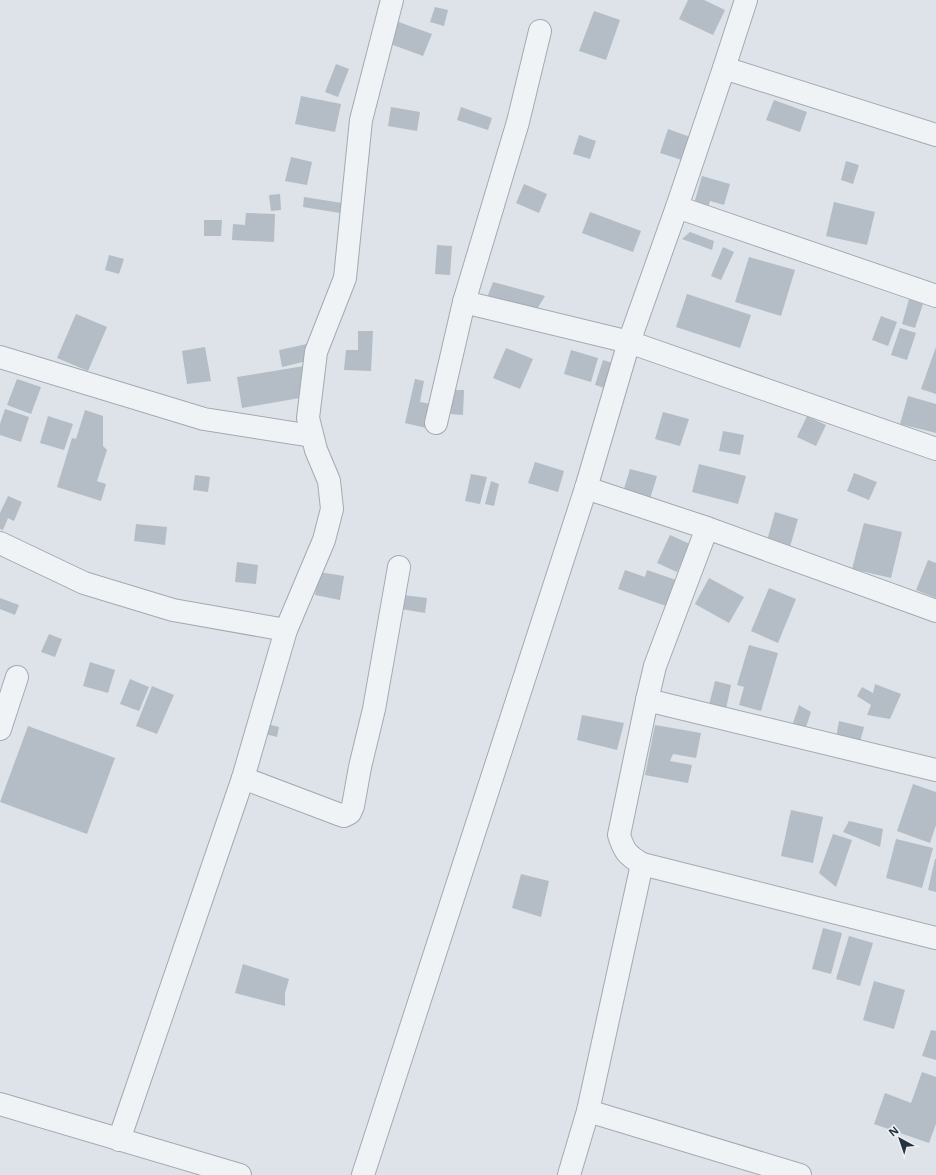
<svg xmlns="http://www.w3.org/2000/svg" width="936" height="1175" viewBox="0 0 936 1175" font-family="'Noto Sans',sans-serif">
<rect width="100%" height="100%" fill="#dde3e8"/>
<g fill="#b4bcc5">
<polygon points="688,0 704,0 725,10 713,35 679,19"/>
<polygon points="435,7 448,10 444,26 430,22"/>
<polygon points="594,11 620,20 606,60 579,51"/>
<polygon points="393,20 432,34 423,56 385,42"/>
<polygon points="336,64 349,69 338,97 325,92"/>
<polygon points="301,96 341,104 335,132 295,124"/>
<polygon points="774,100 807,112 800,132 766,120"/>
<polygon points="391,107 420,112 417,131 388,126"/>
<polygon points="461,107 492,118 488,130 457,120"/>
<polygon points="668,129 693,138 685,161 660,153"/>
<polygon points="579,135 596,141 590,159 573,154"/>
<polygon points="291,157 312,162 307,185 285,181"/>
<polygon points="846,161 859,165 853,184 841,180"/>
<polygon points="702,176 730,184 724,205 710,201 707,211 693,207"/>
<polygon points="524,184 547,194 539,213 516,203"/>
<polygon points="280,194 281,210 271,211 269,195"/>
<polygon points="304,197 342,203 340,213 303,207"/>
<polygon points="834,202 875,212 867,245 826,236"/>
<polygon points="590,212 641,231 633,252 582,233"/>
<polygon points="246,213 275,214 274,242 232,240 233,224 245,225"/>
<polygon points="204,220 222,220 221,236 204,236"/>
<polygon points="690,232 714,241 712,250 682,239"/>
<polygon points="437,245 452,246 450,275 435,274"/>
<polygon points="723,247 734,252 721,280 711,276"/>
<polygon points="109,255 124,259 119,274 105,270"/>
<polygon points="749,257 795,270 781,316 735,302"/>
<polygon points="493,282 545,296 534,314 485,303"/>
<polygon points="687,294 751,315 740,348 676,327"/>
<polygon points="909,299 923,304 915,328 902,324"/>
<polygon points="76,314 107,327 88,371 57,358"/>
<polygon points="881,316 897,322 888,346 872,340"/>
<polygon points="900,328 916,333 907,360 891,355"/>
<polygon points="358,331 373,331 371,371 344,370 346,350 358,350"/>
<polygon points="307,344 311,360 282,367 279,350"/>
<polygon points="205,347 211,381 187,384 182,351"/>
<polygon points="936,347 936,394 921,389"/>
<polygon points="506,348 533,359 520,389 493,378"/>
<polygon points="571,350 598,358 591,382 564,374"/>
<polygon points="603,360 616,364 608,389 595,385"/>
<polygon points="304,366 311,396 242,408 237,377"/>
<polygon points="17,379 41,387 31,414 7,405"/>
<polygon points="415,379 424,381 420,402 432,404 426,428 405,423"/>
<polygon points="452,390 464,390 463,415 451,414"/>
<polygon points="908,396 936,404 936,433 900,424"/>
<polygon points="5,409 29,417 21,442 0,435 0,424"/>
<polygon points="85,410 103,416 103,446 107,450 97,481 106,484 101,501 57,487 72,438 76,439"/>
<polygon points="663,412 689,419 680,446 655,439"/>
<polygon points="48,416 73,424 64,450 40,443"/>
<polygon points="807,416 826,425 816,446 797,437"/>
<polygon points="723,431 744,435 740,455 719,451"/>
<polygon points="535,462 564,471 558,492 528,483"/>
<polygon points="699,464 746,476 738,504 692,492"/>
<polygon points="630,469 657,476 650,499 623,492"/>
<polygon points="854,473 877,482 869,500 847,491"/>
<polygon points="471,474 487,477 480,504 465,501"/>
<polygon points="195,475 210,477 208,492 193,490"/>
<polygon points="491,481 499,484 494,506 485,504"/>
<polygon points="8,496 22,502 14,521 8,518 3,530 0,529 0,513"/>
<polygon points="775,512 798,519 789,550 766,544"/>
<polygon points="864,523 902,532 891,578 852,569"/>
<polygon points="136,524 167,527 165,545 134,541"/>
<polygon points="670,535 690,544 677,572 657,563"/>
<polygon points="928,560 936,563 936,598 916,590"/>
<polygon points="237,562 258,565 256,584 235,582"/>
<polygon points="625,570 645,577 647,570 676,580 666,606 618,589"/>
<polygon points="319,572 344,576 340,600 315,595"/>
<polygon points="709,578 744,597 729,623 695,604"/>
<polygon points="769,588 796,599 778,643 751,631"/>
<polygon points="403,595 427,598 425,613 401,609"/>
<polygon points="0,598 19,605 15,615 0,609"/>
<polygon points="49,634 62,639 55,657 41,652"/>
<polygon points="749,645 778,653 761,711 739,705 744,687 737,685"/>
<polygon points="90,662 115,670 108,693 83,686"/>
<polygon points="130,679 149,687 139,711 120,704"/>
<polygon points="715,681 731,685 726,709 709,705"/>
<polygon points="875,684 901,694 890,719 867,715 871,705 857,696 862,687 873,693"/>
<polygon points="152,686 174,695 157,734 136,726"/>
<polygon points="799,705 811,712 805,730 793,723"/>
<polygon points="582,715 624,723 617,750 577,740"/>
<polygon points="839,721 864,727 859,746 836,738"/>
<polygon points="267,724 279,727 277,737 265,734"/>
<polygon points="655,725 701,733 696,758 673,754 670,761 692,765 688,783 645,775"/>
<polygon points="28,726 115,758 87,834 0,802"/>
<polygon points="913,784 936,792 936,825 930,843 897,831"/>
<polygon points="791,810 823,817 813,863 781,856"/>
<polygon points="849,821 883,829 880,847 843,832"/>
<polygon points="833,834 852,840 836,887 819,873"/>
<polygon points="896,839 933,848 922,888 886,878"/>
<polygon points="935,859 936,859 936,892 928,890"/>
<polygon points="521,874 549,881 541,917 512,908"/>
<polygon points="823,928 842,933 831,974 812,969"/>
<polygon points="849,936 873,943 860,986 836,979"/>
<polygon points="243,964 289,979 285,993 285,1006 235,993"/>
<polygon points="874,981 905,990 894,1029 863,1020"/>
<polygon points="931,1030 936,1031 936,1060 922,1056"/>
<polygon points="922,1072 936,1077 936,1124 929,1143 874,1124 885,1093 911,1103"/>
</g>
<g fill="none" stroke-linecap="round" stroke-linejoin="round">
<g stroke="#a2aab2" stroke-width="24">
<g id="minor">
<polyline points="724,68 936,135"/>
<polyline points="677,207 936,296"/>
<polyline points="464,302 629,342 936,449"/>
<polyline points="0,357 204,419 312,436"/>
<polyline points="436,423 464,302 518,122 540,31"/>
<polyline points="586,488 707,528 936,611"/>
<path d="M707,528L655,666L647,700L619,835C624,851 627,855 642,864L936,938"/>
<polyline points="0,543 84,583 173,610 286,630"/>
<polyline points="647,700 936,770"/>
<polyline points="0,729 17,677"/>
<polyline points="243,778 338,814 344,816 350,813 353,806 360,767 374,709 399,567"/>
<polyline points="0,1104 240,1175"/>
<polyline points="588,1111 800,1175"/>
<polyline points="119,1140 243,778 286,630 324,540 332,509 329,481 316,450 308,418 316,352 345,278 361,120 392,0"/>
<polyline points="363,1175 586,488 629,342 677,207 724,68 746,0"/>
<polyline points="569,1175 588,1111 642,864"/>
</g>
</g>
<use href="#minor" stroke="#f0f3f6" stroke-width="22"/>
</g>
<g transform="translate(900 1139) rotate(320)" stroke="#ecf1f5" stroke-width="3" paint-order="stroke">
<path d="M0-3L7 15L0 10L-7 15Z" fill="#26323f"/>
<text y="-6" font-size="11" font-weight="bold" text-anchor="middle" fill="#26323f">N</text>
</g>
</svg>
